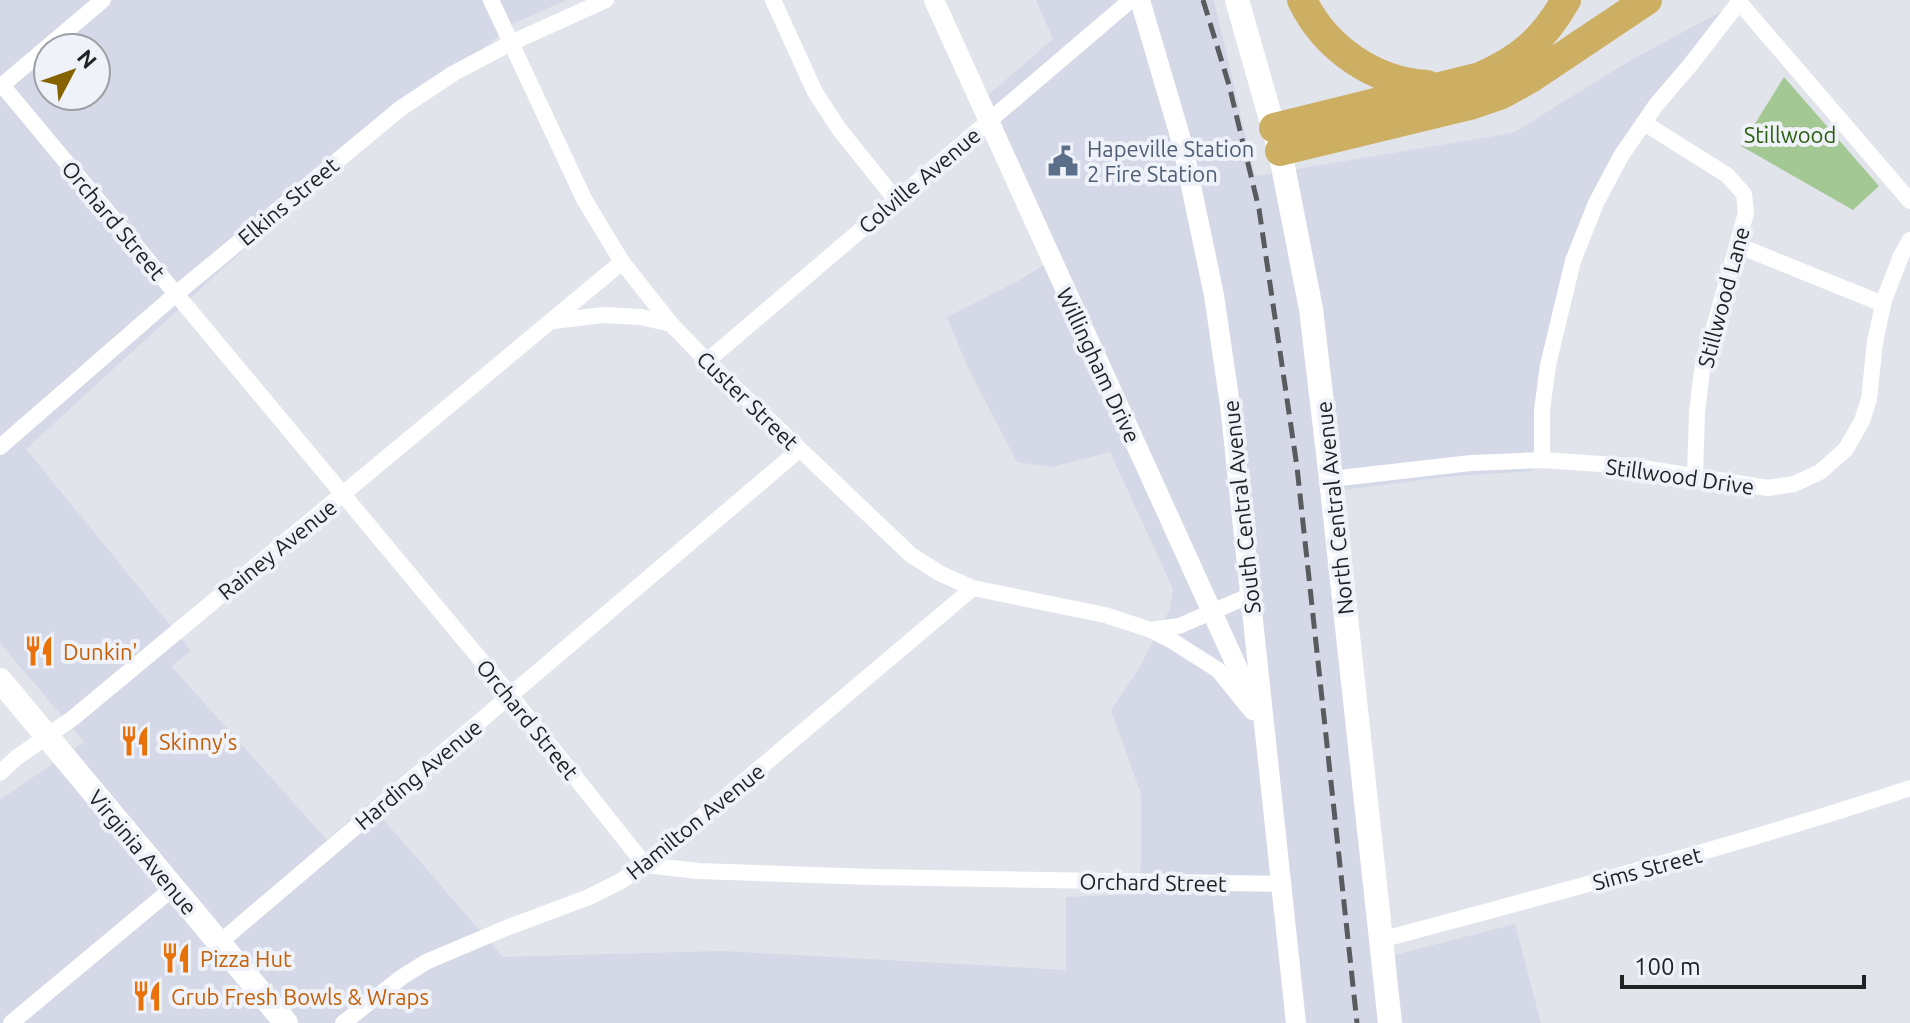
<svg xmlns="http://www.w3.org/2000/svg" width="1910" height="1023" viewBox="0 0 1910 1023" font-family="Ubuntu,sans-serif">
<rect width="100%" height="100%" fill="#e2e4ec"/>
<path fill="#d4d8e7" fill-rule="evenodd" d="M0,0H567L516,22L326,174L26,449L191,651L171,666L327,840L369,803L503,957L721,951L1066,970V897L1138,894L1141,861V794L1111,710L1138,670L1170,609L1173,589L1110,452L1052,467L1017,462L968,368L947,317L1018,281L1059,255L987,96L1053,39L1036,0H1214L1255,176L1513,133L1631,60L1739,2L1644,123L1596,203L1548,365L1533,471L1455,476L1342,490L1394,955L1515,924L1541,1023H0V800L84,742L0,643ZM48,48H96V96H48Z"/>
<polygon fill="#a3c894" points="1784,77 1879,186 1853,210 1741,146"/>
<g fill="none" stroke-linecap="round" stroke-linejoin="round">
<g stroke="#fff" stroke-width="16">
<polyline points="491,0 584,199 622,262 671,324 707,361 911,555 941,574 973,588 1105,615 1151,630 1174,642 1218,670 1252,712"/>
<polyline points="773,0 815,92 839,129 896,200"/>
<polyline points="2,85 510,695 645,865 699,871 873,877 1281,884"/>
<polyline points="0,87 103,0"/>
<polyline points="1644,123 1727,175 1744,194 1746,213 1702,371 1697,412 1695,476"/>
<polyline points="1737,245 1883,304"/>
<polyline points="553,321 603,315 641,317 671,324"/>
<polyline points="707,361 1131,0"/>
<polyline points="0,447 176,294 401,108 454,73 511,43 606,0"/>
<polyline points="1542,460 1542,410 1548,365 1573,261 1596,203 1621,156 1656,105 1691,64 1739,2 1910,201"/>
<polyline points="1331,479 1471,463 1542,460 1630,466 1768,488 1794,484 1820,472 1846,449 1862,421 1869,399 1875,342 1884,300 1901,256 1910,240"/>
<polyline points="1151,630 1179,626 1251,595"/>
<polyline points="0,773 16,758 73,718 622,262"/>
<path d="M1381,940C1558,892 1736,846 1910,788"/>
<polyline points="219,943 799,450"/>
<polyline points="11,1023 173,888"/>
<polyline points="343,1023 402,977 426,962 506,928 589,897 621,881 645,865 973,588"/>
</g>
<g stroke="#fff" stroke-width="20">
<polyline points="934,0 1257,711"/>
<polyline points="1140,0 1182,143 1214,295 1230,405 1296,1023"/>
</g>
<g stroke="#fff" stroke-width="24">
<polyline points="1237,0 1280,151 1311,309 1331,479 1390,1023"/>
<polyline points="0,680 286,1023"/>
</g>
<g stroke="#cdaf63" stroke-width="30">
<path d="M1302,0C1325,48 1374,82 1427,85"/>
<path d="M1274,128L1480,77C1521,59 1544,39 1566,0"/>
<polyline points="1280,151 1470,105 1502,94 1529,79 1647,0"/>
</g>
<polyline stroke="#595b5f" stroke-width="5" stroke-dasharray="16 8" stroke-linecap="butt" points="1203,0 1229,85 1259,209 1297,467 1357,1023"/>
</g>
<defs>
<g id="civic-bare" transform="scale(2.4)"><path d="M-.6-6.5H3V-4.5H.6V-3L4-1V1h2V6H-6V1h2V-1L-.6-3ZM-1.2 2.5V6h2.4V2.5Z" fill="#5c6f8a" stroke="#eff2f9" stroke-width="2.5" paint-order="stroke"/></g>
<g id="restaurant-bare" transform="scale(2.4)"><path d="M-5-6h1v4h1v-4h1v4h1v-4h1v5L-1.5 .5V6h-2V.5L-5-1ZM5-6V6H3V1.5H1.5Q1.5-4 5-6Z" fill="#e8710a" stroke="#eff2f9" stroke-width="2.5" paint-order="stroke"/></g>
</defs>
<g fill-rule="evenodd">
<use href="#civic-bare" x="1063" y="161"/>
<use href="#restaurant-bare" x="39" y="651"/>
<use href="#restaurant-bare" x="135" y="741"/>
<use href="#restaurant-bare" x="176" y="958"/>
<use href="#restaurant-bare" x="147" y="996"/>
</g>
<g text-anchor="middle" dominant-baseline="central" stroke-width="8" stroke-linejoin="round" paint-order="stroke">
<g font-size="22" fill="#2b5d0e" stroke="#eff2f9">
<text x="1790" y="134">Stillwood</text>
</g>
<g font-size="22" fill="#4e5e75" stroke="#eff2f9" text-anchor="start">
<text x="1087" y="148">Hapeville Station<tspan x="1087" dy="25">2 Fire Station</tspan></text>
</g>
<g font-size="22" fill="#212224" stroke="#eff2f9">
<text transform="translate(919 180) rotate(-40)">Colville Avenue</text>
<text transform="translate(288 201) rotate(-40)">Elkins Street</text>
<text transform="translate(114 220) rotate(50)">Orchard Street</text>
<text transform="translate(1723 297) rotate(-75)">Stillwood Lane</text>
<text transform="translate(1099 365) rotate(65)">Willingham Drive</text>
<text transform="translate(748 400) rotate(44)">Custer Street</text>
<text transform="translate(1680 476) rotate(8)">Stillwood Drive</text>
<text transform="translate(1241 507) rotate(-96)">South Central Avenue</text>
<text transform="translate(1334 508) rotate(-96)">North Central Avenue</text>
<text transform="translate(277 549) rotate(-39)">Rainey Avenue</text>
<text transform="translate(528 719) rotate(51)">Orchard Street</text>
<text transform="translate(418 774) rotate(-40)">Harding Avenue</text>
<text transform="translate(695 821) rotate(-39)">Hamilton Avenue</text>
<text transform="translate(143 852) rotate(50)">Virginia Avenue</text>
<text transform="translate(1647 868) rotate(-15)">Sims Street</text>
<text transform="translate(1153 882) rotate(1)">Orchard Street</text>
</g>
<g font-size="22" fill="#c56008" stroke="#eff2f9" text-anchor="start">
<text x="63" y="651">Dunkin'</text>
<text x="159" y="741">Skinny's</text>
<text x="200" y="958">Pizza Hut</text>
<text x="171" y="996">Grub Fresh Bowls &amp; Wraps</text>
</g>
</g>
<g transform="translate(72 72) rotate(49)"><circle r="38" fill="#eff2f9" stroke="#9d9fa4" stroke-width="2"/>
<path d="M0-6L14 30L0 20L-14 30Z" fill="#876300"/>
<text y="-12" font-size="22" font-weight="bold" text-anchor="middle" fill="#212224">N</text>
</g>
<path d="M1622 975v12h242v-12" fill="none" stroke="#212224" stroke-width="4"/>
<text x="1634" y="975" font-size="24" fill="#212224" stroke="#eff2f9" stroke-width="6" paint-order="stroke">100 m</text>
</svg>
